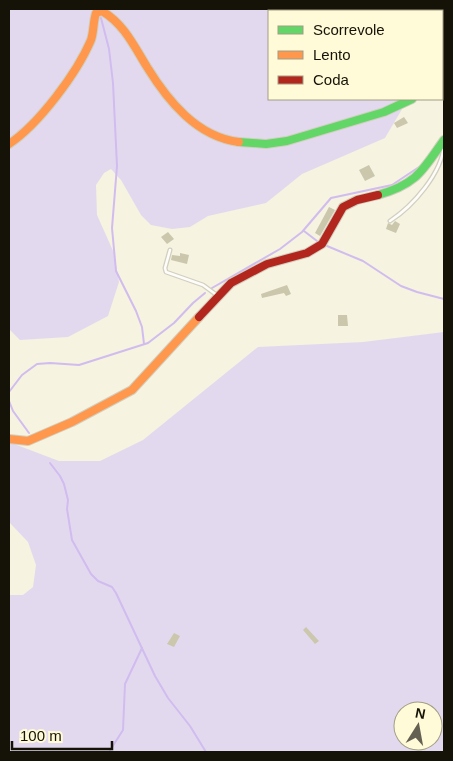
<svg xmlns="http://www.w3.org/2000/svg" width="453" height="761" viewBox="0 0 453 761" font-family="Arial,sans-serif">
<rect width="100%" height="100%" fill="#f6f3e0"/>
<g fill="#e3d9ef" fill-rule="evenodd">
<polygon points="9,9 444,9 444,35 442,41 442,11 269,11 269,99 408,99 385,138 302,174 266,203 208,216 190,227 172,229 151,225 141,215 121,180 111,169 104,173 96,185 97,215 114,253 119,282 108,316 68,337 20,340 9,329"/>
<path d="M444,332V752H9V595H23L33,587L36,565L28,542L9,522V442L59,461H100L143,440L258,347L363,342ZM403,711H433V741H403Z"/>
</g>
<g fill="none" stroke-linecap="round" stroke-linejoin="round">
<g stroke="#d0bcef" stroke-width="2">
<polyline points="101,18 109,49 113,83 117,166 112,228 116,271 136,311 142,327 144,344"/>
<polyline points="304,231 317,241"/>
<polyline points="327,246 363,261 401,286 417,292 444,299"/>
<polyline points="212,288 280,249 302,232 331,198 392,185 422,165"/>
<polyline points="9,392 22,375 37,364 50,363 79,365 148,343 174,323 193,303 205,293"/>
<polyline points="9,401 13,411 29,433"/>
<polyline points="50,463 60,476 64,484 68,500 67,509 72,540 91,574 98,581 112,587 116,593 155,676 168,698 190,726 206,752"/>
<polyline points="109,752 123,730 125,684 142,648"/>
</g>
</g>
<g fill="#cbc7ac">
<polygon points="404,117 408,123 397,128 394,123"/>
<polygon points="369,165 375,176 365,181 359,170"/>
<polygon points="329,207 335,210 320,236 315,233"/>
<polygon points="395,221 400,224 396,233 386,229 388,223 392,225"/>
<polygon points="168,232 174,239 167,244 161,237"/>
<polygon points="180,253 189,255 187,264 171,260 172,255 180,256"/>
<polygon points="287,285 291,294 286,296 284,293 262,298 261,294"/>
<polygon points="338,315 347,315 348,326 338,326"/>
<polygon points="306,627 319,641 315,644 303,630"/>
<polygon points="174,633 180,636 174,647 167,644"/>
</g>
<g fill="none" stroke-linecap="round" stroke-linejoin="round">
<g stroke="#d1cfc0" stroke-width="5">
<g id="lane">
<path d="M390,221C413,206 442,173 444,145"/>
<polyline points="170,250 165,268 166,272 203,285 218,296"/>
</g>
</g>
<g stroke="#d1cfc0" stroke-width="10">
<g id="fast">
<polyline points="239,142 266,144 287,141 384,112 412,99"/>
<path d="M378,195C417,184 422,171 444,140"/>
</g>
</g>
<g stroke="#d1cfc0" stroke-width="10">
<g id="slow">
<path d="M9,144C39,124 77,73 91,40C94,31 93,22 96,13L102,11C124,24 134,46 147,67C168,101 197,137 239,142"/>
<polyline points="9,439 28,441 72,422 132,390 199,317"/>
</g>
</g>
<g stroke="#d1cfc0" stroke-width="10">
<g id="jam">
<polyline points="442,74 444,72"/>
<polyline points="199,317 231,283 267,264 307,253 322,244 343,207 357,200 378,195"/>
</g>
</g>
<use href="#lane" stroke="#fefdfa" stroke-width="2.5"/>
<use href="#fast" stroke="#63d668" stroke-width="8"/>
<use href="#slow" stroke="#ff974d" stroke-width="8"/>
<use href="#jam" stroke="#b3261e" stroke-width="8"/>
</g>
<rect width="453" height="761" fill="none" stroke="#151307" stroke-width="20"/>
<rect x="268" y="10" width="175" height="90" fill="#fffad7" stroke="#a19e84"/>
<rect x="278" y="26" width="25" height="8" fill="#63d668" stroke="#a19e84"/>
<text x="313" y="35" font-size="15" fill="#151307">Scorrevole</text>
<rect x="278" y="51" width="25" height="8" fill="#ff974d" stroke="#a19e84"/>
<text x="313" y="60" font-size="15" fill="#151307">Lento</text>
<rect x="278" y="76" width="25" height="8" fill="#b3261e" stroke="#a19e84"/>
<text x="313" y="85" font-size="15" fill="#151307">Coda</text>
<g transform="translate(418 726) rotate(11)"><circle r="24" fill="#fffad7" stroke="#a19e84"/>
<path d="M0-4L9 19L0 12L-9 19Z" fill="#646153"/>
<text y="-8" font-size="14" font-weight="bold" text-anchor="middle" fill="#151307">N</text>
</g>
<path d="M12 741v8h100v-8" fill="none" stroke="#151307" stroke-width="2.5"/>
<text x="20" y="741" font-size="15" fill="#151307" stroke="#fffad7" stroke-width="4" paint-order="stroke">100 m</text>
</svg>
